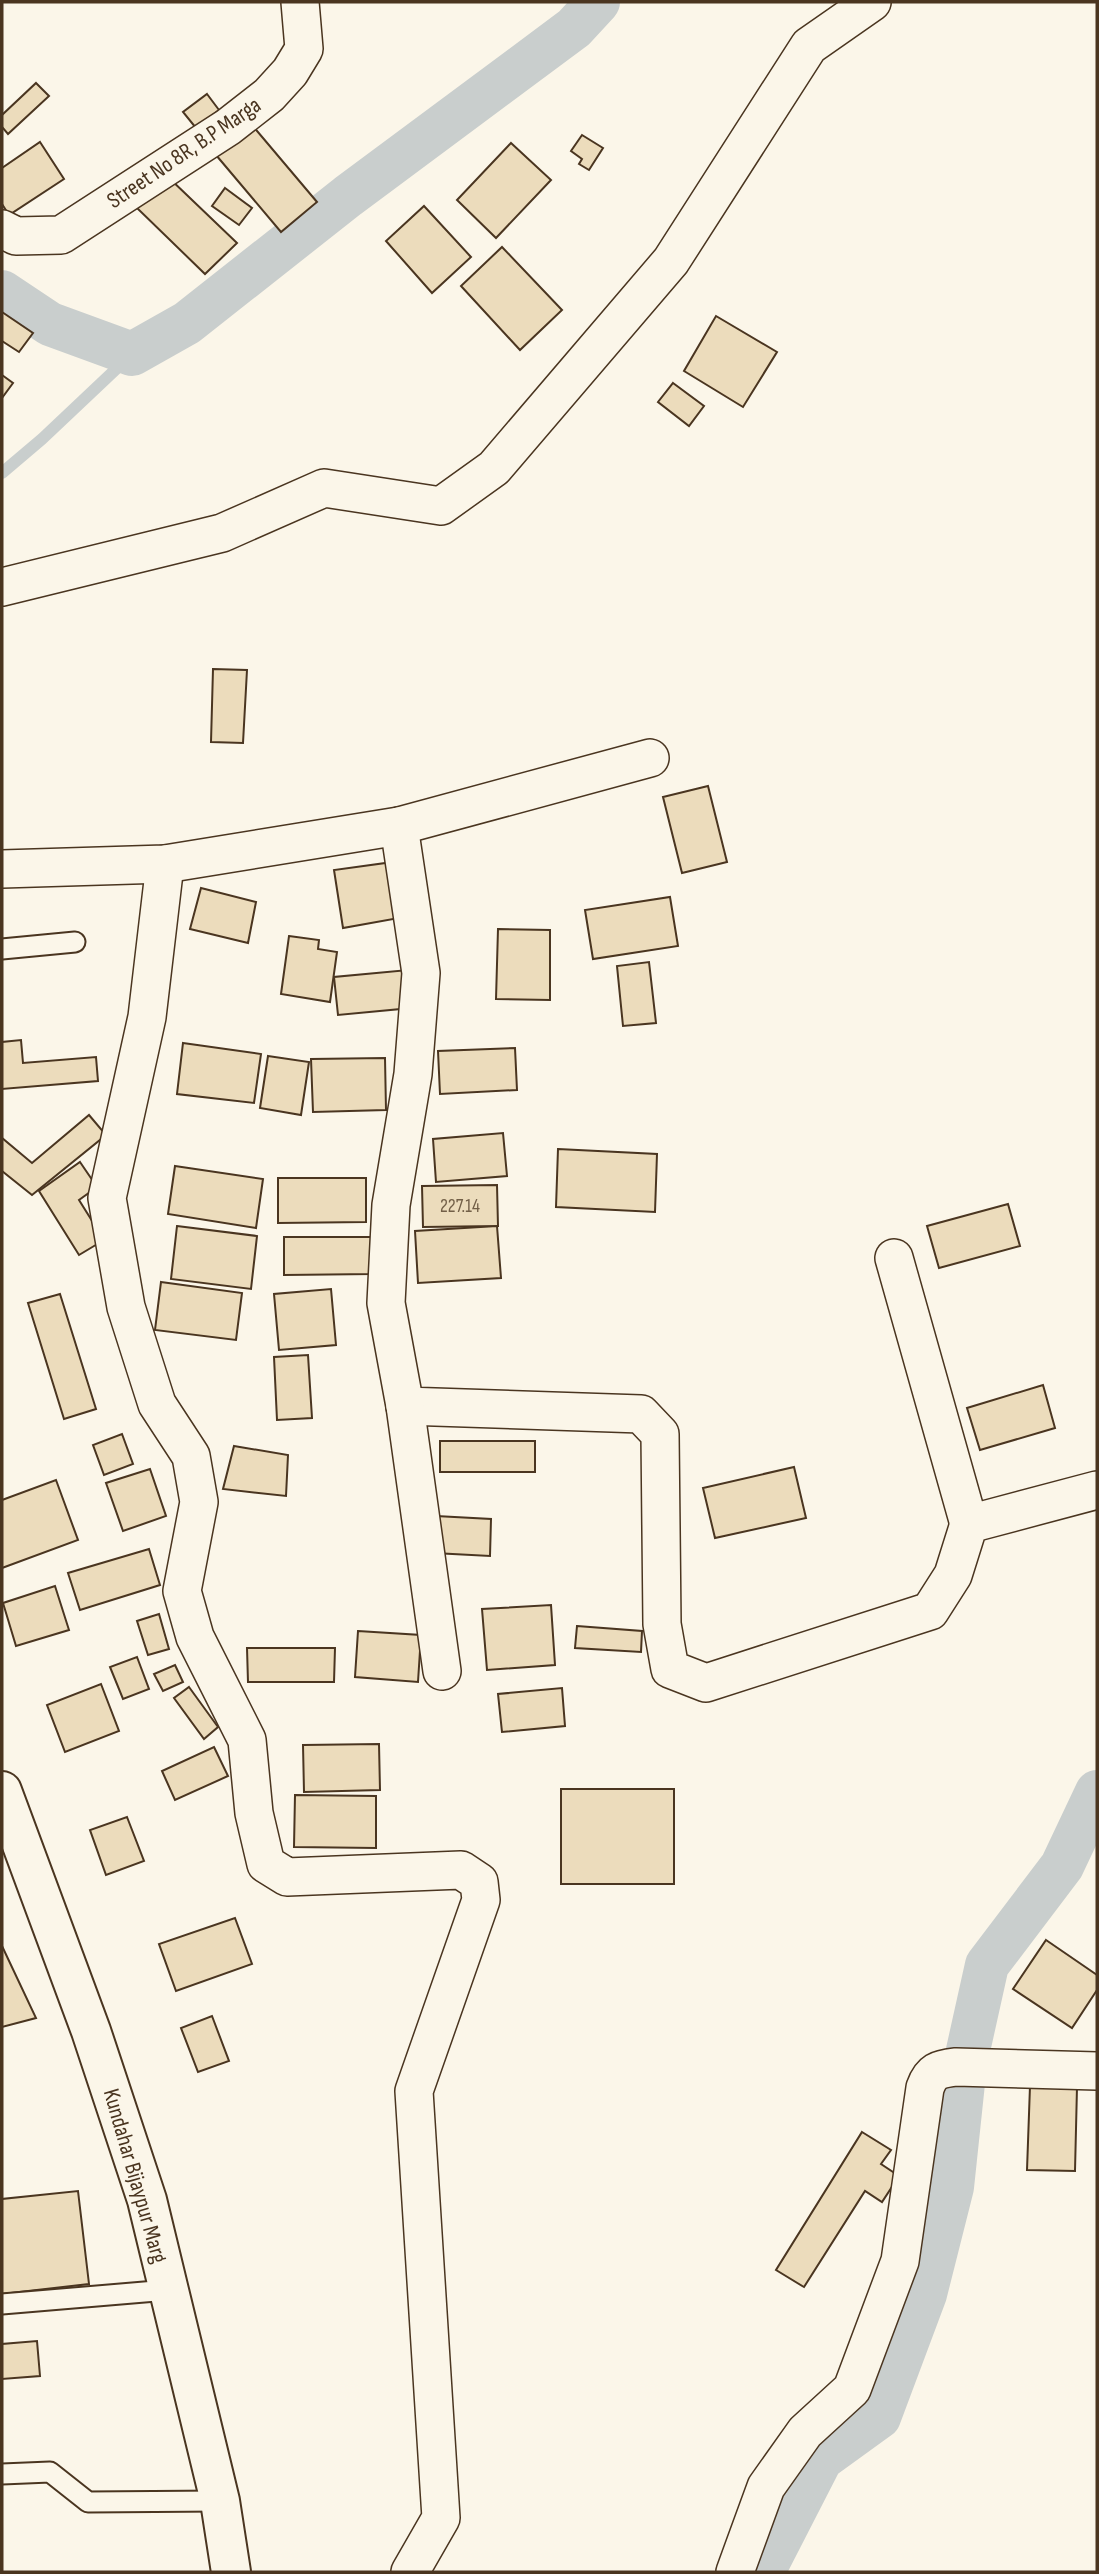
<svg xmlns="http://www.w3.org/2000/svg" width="1099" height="2574" viewBox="0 0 1099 2574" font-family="'Sofia Sans Condensed',sans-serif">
<rect width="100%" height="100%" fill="#fbf6e9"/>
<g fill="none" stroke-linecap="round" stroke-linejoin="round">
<polyline stroke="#c9cecd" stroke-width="12" points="2,473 42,439 132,354"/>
<g stroke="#c9cecd" stroke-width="44">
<polyline points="2,292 50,324 132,354 187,323 348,196 574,28 598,2"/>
<polyline points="763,2572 821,2459 879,2417 925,2294 952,2187 965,2064 987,1965 1062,1866 1097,1792"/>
</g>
</g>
<g fill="#ecdcbc" stroke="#4a3520" stroke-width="2">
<polygon points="36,83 49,96 8,134 2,127 2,115"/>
<polygon points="207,94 219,110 196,128 183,112"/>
<polygon points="252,125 317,202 281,232 216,155"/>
<polygon points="582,135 603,148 589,170 579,164 582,159 571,151"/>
<polygon points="40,142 64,179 9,215 2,204 2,168"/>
<polygon points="511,143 551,180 496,238 457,200"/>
<polygon points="167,176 237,243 205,274 137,208"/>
<polygon points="225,188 252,208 239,225 212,206"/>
<polygon points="424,206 471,257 432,293 386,241"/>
<polygon points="502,247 562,310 520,350 461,286"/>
<polygon points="2,312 33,333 19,352 2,341"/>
<polygon points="716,316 777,352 743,407 684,371"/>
<polygon points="2,375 13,383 2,398"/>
<polygon points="673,383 704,406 689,426 658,402"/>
<polygon points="213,669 247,670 243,743 211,742"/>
<polygon points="708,786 727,862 682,873 663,797"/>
<polygon points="393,862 399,918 343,928 334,870"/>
<polygon points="201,888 256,902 248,943 190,929"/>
<polygon points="670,897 678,946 593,959 585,910"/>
<polygon points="498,929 550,930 550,1000 496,999"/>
<polygon points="289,936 319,940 318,949 337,952 330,1002 281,994"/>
<polygon points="649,962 656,1023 623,1026 617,966"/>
<polygon points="408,970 411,1008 338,1015 334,977"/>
<polygon points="21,1040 23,1063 96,1057 98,1081 2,1089 2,1042"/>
<polygon points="183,1043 261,1054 254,1103 177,1094"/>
<polygon points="515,1048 517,1090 440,1094 438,1051"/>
<polygon points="268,1056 309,1062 301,1115 260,1108"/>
<polygon points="385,1058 386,1110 313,1112 311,1059"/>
<polygon points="89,1115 106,1135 32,1195 2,1171 2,1138 32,1163"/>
<polygon points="503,1133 507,1176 436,1182 433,1139"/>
<polygon points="558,1149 657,1154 655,1212 556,1207"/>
<polygon points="80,1162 97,1187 79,1200 104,1240 79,1255 39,1191"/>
<polygon points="175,1166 263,1179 256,1228 168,1214"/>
<polygon points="278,1178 366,1178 366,1222 278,1223"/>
<polygon points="497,1185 498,1226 423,1227 422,1186"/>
<polygon points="1008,1204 1020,1246 939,1268 927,1226"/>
<polygon points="177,1226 257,1236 251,1289 171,1279"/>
<polygon points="497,1226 501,1278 418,1283 415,1231"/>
<polygon points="284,1237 372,1237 373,1274 284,1275"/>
<polygon points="161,1282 242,1293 236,1340 155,1330"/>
<polygon points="331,1289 336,1345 279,1350 274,1294"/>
<polygon points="60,1294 96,1409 64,1419 28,1303"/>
<polygon points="308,1355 312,1418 277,1420 274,1357"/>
<polygon points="1043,1385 1055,1428 980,1450 967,1408"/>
<polygon points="122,1434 133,1464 104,1475 93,1445"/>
<rect x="440" y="1441" width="95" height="31"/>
<polygon points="234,1446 288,1455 286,1496 223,1489"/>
<polygon points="794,1467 806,1518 715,1538 703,1488"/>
<polygon points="150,1469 166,1516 123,1531 106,1483"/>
<polygon points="56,1480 78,1540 2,1568 2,1500"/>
<polygon points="436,1516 491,1519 490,1556 434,1553"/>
<polygon points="149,1549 160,1585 80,1610 68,1573"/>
<polygon points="55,1586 69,1630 16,1646 3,1603"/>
<polygon points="551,1605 555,1665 487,1670 482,1609"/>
<polygon points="159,1614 169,1649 148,1655 137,1621"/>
<polygon points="577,1626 642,1631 641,1652 575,1648"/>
<polygon points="358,1631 421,1635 418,1682 355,1677"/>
<polygon points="247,1648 335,1648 334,1682 248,1682"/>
<polygon points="137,1657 149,1689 123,1699 110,1667"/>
<polygon points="175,1665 183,1682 163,1691 154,1674"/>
<polygon points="101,1684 119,1731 65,1752 47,1705"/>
<polygon points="189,1687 218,1727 204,1739 174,1698"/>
<polygon points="562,1688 565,1726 502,1732 498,1694"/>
<polygon points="379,1744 380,1790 304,1792 303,1745"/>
<polygon points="214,1747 228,1776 175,1800 162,1771"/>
<rect x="561" y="1789" width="113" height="95"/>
<polygon points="295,1795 376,1796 376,1848 294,1847"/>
<polygon points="127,1817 144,1861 106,1875 90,1830"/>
<polygon points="235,1918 252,1964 176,1991 159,1944"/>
<polygon points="1046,1940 1097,1975 1097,1990 1072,2028 1013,1989"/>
<polygon points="2,1946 36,2018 2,2027"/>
<polygon points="212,2016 229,2061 198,2072 181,2028"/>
<polygon points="1030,2086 1077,2087 1075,2171 1027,2170"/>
<polygon points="862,2132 891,2150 881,2164 899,2176 882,2202 865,2191 804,2287 776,2270"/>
<polygon points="78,2191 89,2284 2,2294 2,2199"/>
<polygon points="37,2341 40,2376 2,2379 2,2344"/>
</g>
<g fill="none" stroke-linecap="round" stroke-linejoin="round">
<g stroke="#4a3520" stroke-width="23">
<g id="service">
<polyline points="2,949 75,942"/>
<polyline points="2,2304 168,2290"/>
<polyline points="2,2474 50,2472 88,2502 220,2501"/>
</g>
</g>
<g stroke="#4a3520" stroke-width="40">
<g id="minor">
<polyline points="2,229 16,236 61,235 228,127 269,95 290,72 304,49 300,2"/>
<polyline points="2,587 222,533 324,488 441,506 494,468 671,261 809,46 872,2"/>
<polyline points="650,758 399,826 421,973 413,1074 391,1205 386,1303 405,1406 641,1414 660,1434 662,1624 670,1669 706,1683 930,1611 953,1575 969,1524 1097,1490"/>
<polyline points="165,864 147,1017 107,1198 126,1307 157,1404 191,1456 199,1502 182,1591 195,1637 247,1740 254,1813 266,1864 287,1877 461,1870 479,1882 481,1900 414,2091 441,2518 410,2572"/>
<polyline points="2,869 165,864 399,826"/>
<polyline points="894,1258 969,1524"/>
<polyline points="405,1406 442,1671"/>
<path d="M735,2572L766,2487L805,2432L852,2389L900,2261L925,2088C931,2071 938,2069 956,2067L1097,2071"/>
</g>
</g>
<g stroke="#4a3520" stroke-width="42">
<polyline id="secondary" points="2,1791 91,2031 147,2200 220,2501 231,2572"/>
</g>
<use href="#service" stroke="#fbf6e9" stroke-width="19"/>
<use href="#minor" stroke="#fbf6e9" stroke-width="37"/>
<use href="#secondary" stroke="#fbf6e9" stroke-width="38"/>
</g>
<g text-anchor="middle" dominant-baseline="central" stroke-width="5" stroke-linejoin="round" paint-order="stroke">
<g font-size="19" fill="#725f47">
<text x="460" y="1206">227.14</text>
</g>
<g font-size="23" fill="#4a3520" stroke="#fbf6e9">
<text transform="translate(184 153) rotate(-34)">Street No 8R, B.P Marga</text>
<text transform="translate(135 2176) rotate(74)">Kundahar Bijaypur Marg</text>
</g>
</g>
<rect width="1099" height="2574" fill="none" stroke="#4a3520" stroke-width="7"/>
</svg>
